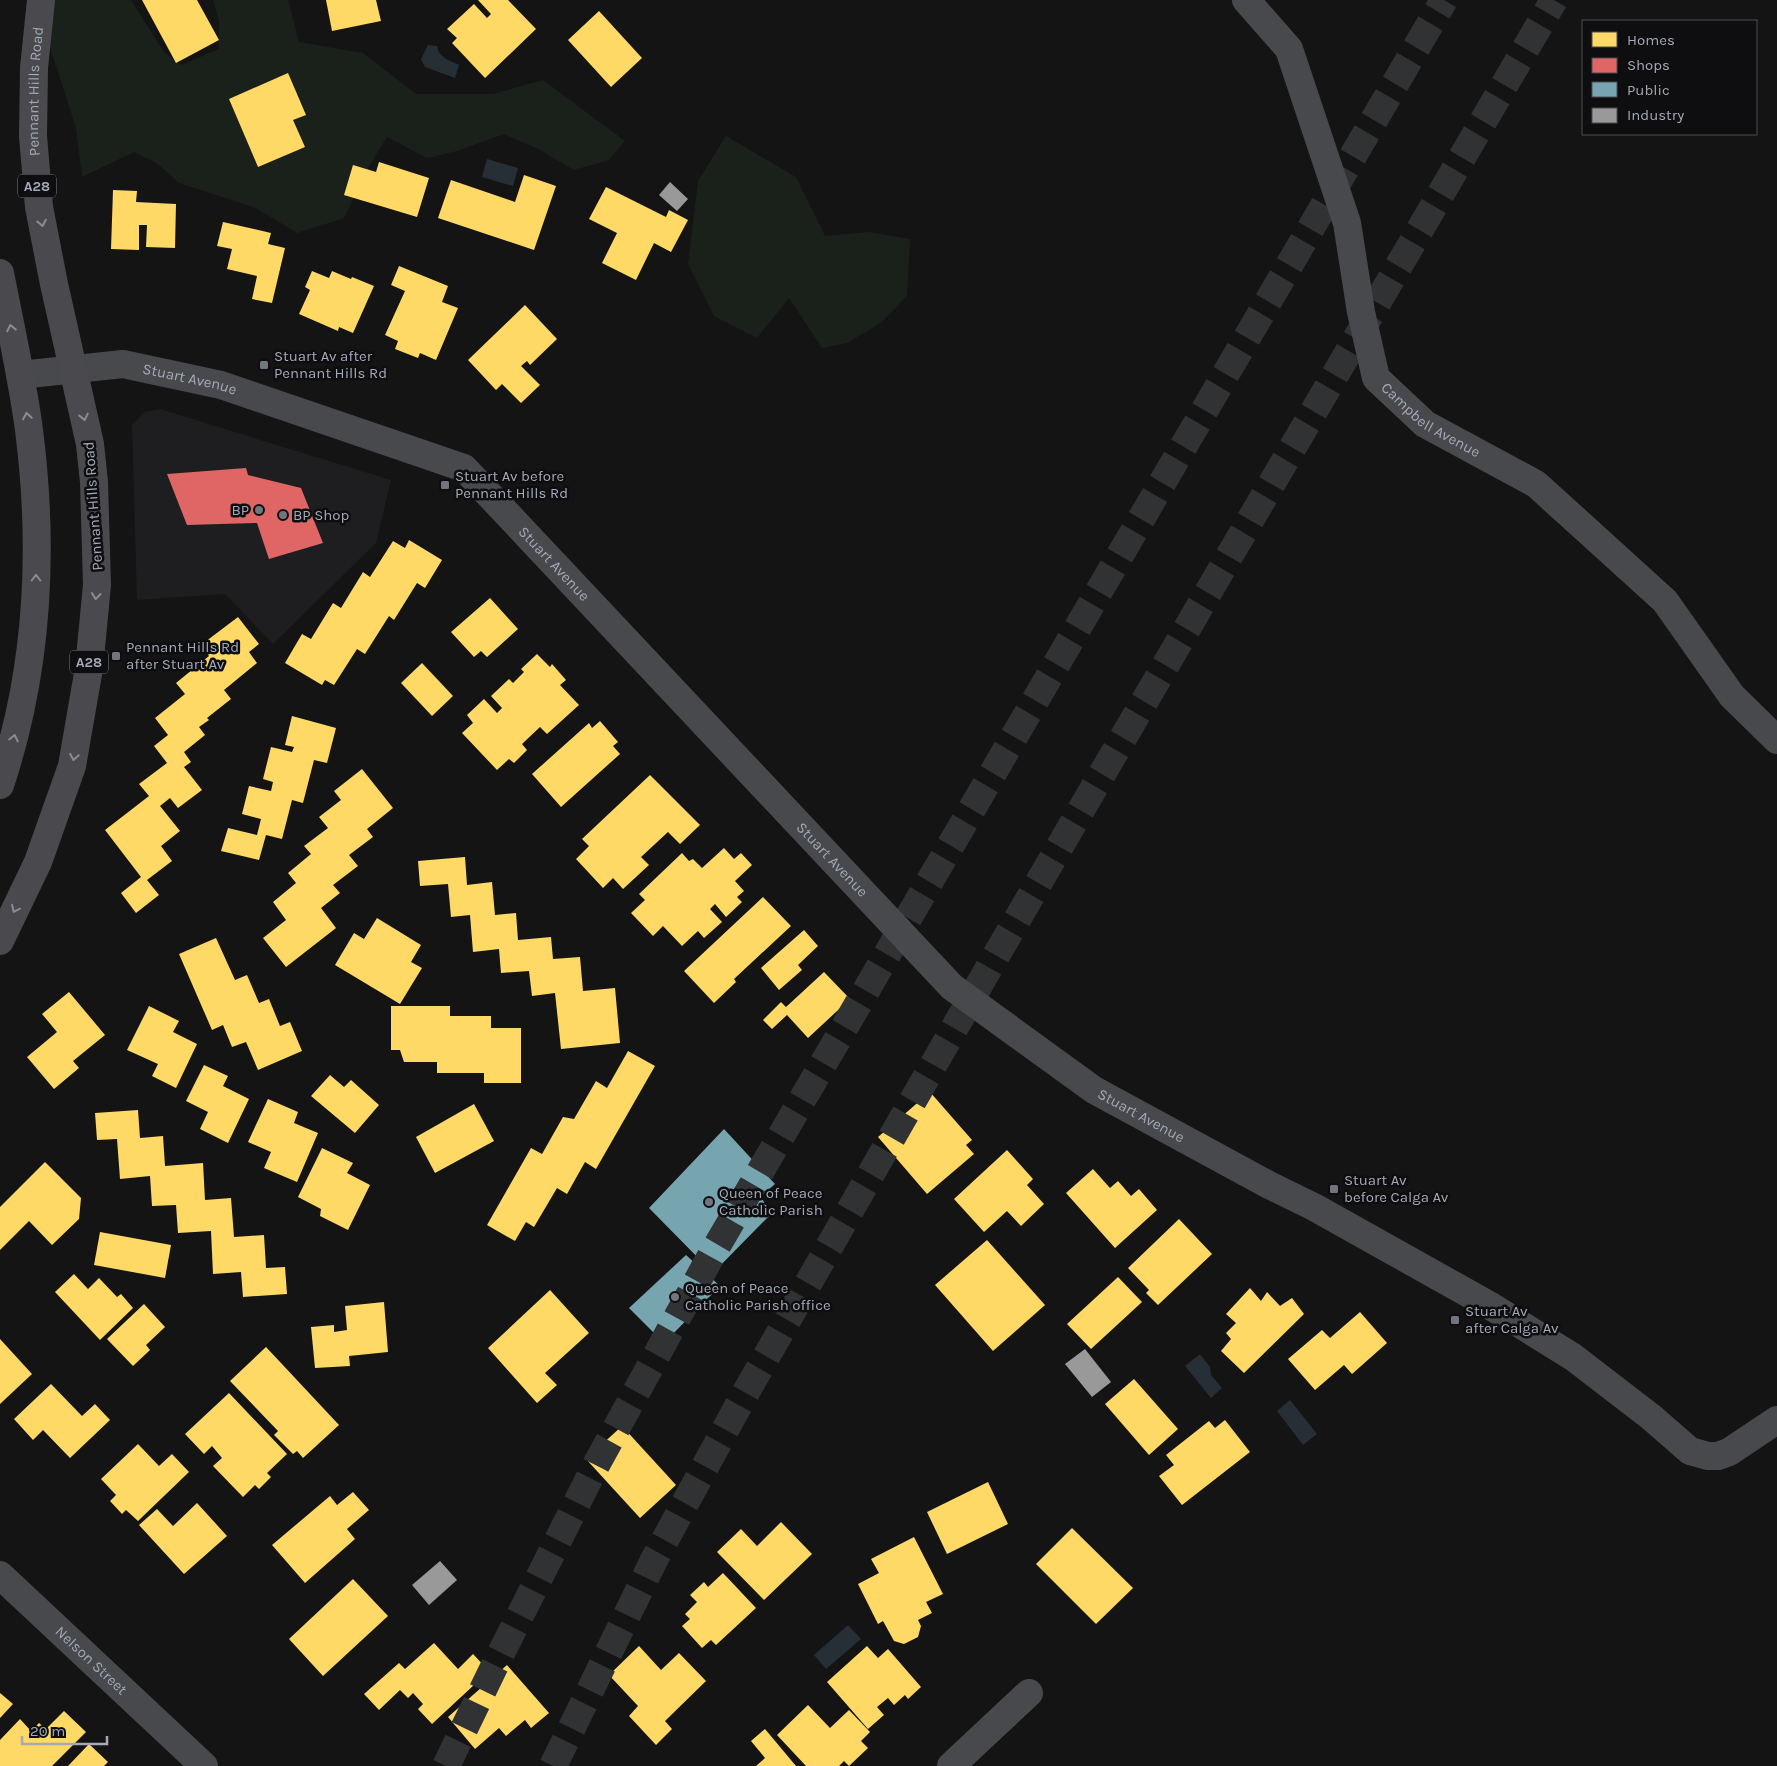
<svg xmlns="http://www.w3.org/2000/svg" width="1777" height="1766" viewBox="0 0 1777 1766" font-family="Karla,sans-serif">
<rect width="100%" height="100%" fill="#141414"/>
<polygon fill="#1e1e20" points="160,409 391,480 376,543 273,644 225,594 137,600 132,425 144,412"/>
<g fill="#1a211b">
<polygon points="50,0 131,0 164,52 181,65 219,49 219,21 213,0 288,0 299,42 363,53 416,94 493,94 543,80 625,141 609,160 574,170 540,150 504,134 457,151 427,158 387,137 370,165 344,218 297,233 256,208 179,183 158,164 134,152 82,177 76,128 46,34"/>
<polygon points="726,136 796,177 825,236 869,232 910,239 907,296 882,322 847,343 822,348 789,298 757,338 714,316 688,264 698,181"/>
</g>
<g fill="#262e36">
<path d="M428,45L437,46C439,58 449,60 459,65L455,78L425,67L421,59Z"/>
<polygon points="487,159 518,168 513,186 482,177"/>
<polygon points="1200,1354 1210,1367 1211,1375 1222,1388 1211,1398 1185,1366"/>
<polygon points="1290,1400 1317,1434 1303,1445 1277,1411"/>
<polygon points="848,1625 861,1639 826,1669 814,1655"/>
</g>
<g fill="#ffd966">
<polygon points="142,0 197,0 219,40 176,63"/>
<polygon points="326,0 376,0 381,21 332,31"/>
<polygon points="478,0 508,0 536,29 485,78 452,43 457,38 447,29 474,4 487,18 491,14"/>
<polygon points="599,11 642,58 611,87 568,40"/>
<polygon points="288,73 306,115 293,120 305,147 258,167 229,99"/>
<polygon points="379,162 429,178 417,217 344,195 353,165 376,172"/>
<polygon points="524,175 556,186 534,250 438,218 451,180 515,202"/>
<polygon points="606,187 666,217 669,210 688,220 671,252 654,243 636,280 602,263 617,233 589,219"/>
<polygon points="113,190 137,191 136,202 176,204 175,248 146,247 147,225 139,225 139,250 111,249"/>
<polygon points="223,222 271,233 268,244 285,248 272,303 252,299 257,276 227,269 232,249 217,246"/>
<polygon points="399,266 448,286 442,302 458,308 436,360 420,353 418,358 395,349 398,341 385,335 405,291 391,285"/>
<polygon points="312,271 329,278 332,271 351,279 352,277 374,286 353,333 339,327 338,331 299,314 310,290 305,287"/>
<polygon points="525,305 557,339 530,365 527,361 521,366 540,385 521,403 502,384 496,390 468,360"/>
<polygon points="409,540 442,560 425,588 417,583 394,620 389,616 365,654 357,649 334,685 325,680 322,685 285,663 302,634 311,639 333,603 341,608 363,572 370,577 393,541 405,548"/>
<polygon points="490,598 518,629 487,657 481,651 474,657 451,632"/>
<polygon points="238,617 259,644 249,652 257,663 224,690 231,699 207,718 209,720 199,727 205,735 184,752 191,762 184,767 202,790 178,808 170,798 160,806 180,831 161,846 172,861 147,880 159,895 136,913 121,893 141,877 105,830 149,796 139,784 167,763 154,746 168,735 155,718 185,694 176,683 209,656 201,645"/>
<polygon points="537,654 550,667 552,664 566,680 560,685 579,705 547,734 540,727 522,744 527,750 514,763 509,759 497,770 462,733 473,723 467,715 484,699 497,713 502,708 491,696 509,679 513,683 524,672 521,669"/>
<polygon points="422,663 453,696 432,716 401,683"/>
<polygon points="292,716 336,728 327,763 314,760 303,803 292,800 282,839 266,835 259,860 221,851 228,828 257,835 261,819 242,814 249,786 271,791 273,782 263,779 271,747 292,752 294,747 285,745"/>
<polygon points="600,721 618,742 613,746 620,754 561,807 532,774 589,723 592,728"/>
<polygon points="362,769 393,808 367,829 373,837 349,855 358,866 333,885 340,893 321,908 336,928 286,967 263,938 286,920 273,902 296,883 288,873 311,854 304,846 328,828 319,817 341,800 334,791"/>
<polygon points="650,775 700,825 680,844 668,832 641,857 649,865 623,889 613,878 603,888 576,859 589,846 582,839"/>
<polygon points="724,848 734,859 741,853 752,865 735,881 744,891 737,897 742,902 726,917 715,904 710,909 722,922 704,938 698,931 682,946 663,926 653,936 631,913 645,900 639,894 682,853 689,861 693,859 702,868"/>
<polygon points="465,857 467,885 492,882 495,915 516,913 518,940 551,937 553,959 580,957 583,991 615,988 620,1043 561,1049 555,993 532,996 529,971 501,973 499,949 473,952 470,915 451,917 448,884 420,886 418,861"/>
<polygon points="763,897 791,926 734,979 736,982 714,1003 684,971"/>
<polygon points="377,918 421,945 411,962 422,968 400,1004 335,965 354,933 364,939"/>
<polygon points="804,930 818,946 798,965 802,970 779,990 761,968"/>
<polygon points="216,938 235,980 247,975 259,1003 269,999 280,1026 290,1022 302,1051 258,1070 246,1042 232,1047 223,1025 212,1030 179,954"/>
<polygon points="824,972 850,999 808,1038 787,1015 772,1029 763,1020 781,1002 786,1007"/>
<polygon points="69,992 105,1035 73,1061 79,1068 54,1089 27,1057 57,1032 42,1014"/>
<polygon points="149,1006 179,1021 173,1032 197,1044 176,1088 152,1076 158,1064 127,1050"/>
<polygon points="391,1006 450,1006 450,1016 491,1016 491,1028 521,1028 521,1083 484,1083 484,1073 437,1073 437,1062 404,1062 400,1050 391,1050"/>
<polygon points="628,1051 655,1066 596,1169 585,1162 567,1194 557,1188 534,1227 526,1222 515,1241 487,1225 531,1148 542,1154 563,1117 574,1119 596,1081 607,1088"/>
<polygon points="204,1065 228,1076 223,1086 249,1099 228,1143 200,1129 208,1112 186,1101"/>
<polygon points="330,1075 344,1087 351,1080 379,1105 355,1133 311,1096"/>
<polygon points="930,1092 972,1140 966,1145 974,1154 927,1194 878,1137"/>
<polygon points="268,1099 298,1112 294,1123 318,1133 297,1182 264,1168 271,1152 248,1142"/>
<polygon points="474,1104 494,1141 435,1173 416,1137"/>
<polygon points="138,1110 140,1138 163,1136 165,1166 203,1163 205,1200 231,1198 234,1237 264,1235 266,1268 285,1267 287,1294 243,1297 241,1272 213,1274 211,1231 178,1233 176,1205 152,1206 150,1176 120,1179 117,1139 97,1140 95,1113"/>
<polygon points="322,1148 353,1163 347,1173 370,1185 348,1230 320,1216 321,1209 298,1197"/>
<polygon points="1007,1150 1033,1179 1027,1185 1044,1204 1021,1226 1007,1211 984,1232 954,1199"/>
<polygon points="45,1162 81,1198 79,1219 52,1245 29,1221 0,1250 0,1207"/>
<polygon points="1093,1169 1110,1188 1118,1181 1131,1196 1139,1189 1157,1210 1115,1248 1066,1193"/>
<polygon points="1179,1219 1212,1254 1158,1305 1146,1293 1149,1290 1128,1268"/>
<polygon points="100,1232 171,1245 165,1278 94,1265"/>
<polygon points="987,1240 1045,1305 993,1351 935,1285"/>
<polygon points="74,1274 88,1289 99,1278 117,1297 121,1294 133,1308 100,1340 55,1292"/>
<polygon points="1118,1277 1142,1302 1091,1349 1067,1324"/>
<polygon points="1250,1288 1261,1301 1267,1292 1280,1306 1292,1298 1304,1314 1244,1373 1221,1351 1231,1339 1226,1333 1236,1323 1226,1314"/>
<polygon points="550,1290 589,1333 545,1373 557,1385 537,1403 488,1348"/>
<polygon points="384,1302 388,1352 349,1356 350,1366 315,1368 311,1327 334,1325 334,1332 347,1330 345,1306"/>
<polygon points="144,1304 165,1327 146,1345 150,1350 133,1366 107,1339"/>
<polygon points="1360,1312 1387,1343 1352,1374 1344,1365 1315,1390 1288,1359 1322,1330 1330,1338"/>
<polygon points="0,1339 32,1374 0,1404"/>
<polygon points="266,1347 339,1425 303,1458 297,1451 293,1454 274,1435 278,1431 230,1381"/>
<polygon points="1134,1379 1178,1429 1149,1455 1105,1404"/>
<polygon points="51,1384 82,1416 95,1404 110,1420 70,1458 43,1430 33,1440 14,1419"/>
<polygon points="229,1393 287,1454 267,1473 271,1477 259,1489 255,1485 243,1497 213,1466 222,1458 212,1446 204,1454 185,1434"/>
<polygon points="1225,1420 1250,1452 1182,1505 1159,1476 1174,1465 1166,1455 1209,1421 1215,1428"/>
<polygon points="622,1426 676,1485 640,1518 586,1459"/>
<polygon points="138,1444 159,1466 172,1454 189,1472 138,1521 126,1510 122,1514 110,1501 116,1495 101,1479"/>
<polygon points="988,1482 1008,1524 947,1554 927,1512"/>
<polygon points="353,1492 369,1510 347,1529 355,1539 305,1583 272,1545 330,1496 337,1505"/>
<polygon points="197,1503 227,1536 184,1574 139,1525 157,1509 173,1526"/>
<polygon points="781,1522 812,1554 764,1600 717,1552 741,1529 757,1546"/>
<polygon points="1072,1528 1133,1588 1096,1624 1036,1564"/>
<polygon points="914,1537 943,1594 926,1602 932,1613 918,1620 921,1626 918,1637 904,1644 894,1641 883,1621 878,1624 858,1584 879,1573 871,1559"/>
<polygon points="723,1573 756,1608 716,1645 711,1640 702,1648 682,1626 690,1619 685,1614 697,1602 690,1595 704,1582 708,1587"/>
<polygon points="353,1579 388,1616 323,1676 289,1639"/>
<polygon points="434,1643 458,1669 473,1654 489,1671 432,1724 418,1709 423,1704 413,1693 408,1698 400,1690 379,1710 364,1694 399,1663 405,1669"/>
<polygon points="639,1646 661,1670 679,1653 706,1681 665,1721 672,1729 656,1745 629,1716 638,1706 609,1675"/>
<polygon points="867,1646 878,1658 888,1649 921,1687 908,1699 905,1695 894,1705 888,1698 877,1707 884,1715 868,1729 827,1682"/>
<polygon points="507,1665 549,1713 531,1728 525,1720 506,1736 499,1728 475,1749 448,1717"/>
<polygon points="0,1693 13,1704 0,1718"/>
<polygon points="808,1705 830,1728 849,1710 870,1732 861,1741 868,1748 849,1766 844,1761 839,1766 806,1766 777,1735"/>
<polygon points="64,1711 86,1732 52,1766 0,1766 0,1740 20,1719 31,1731 39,1723 46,1729"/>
<polygon points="765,1729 796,1766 756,1766 765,1758 751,1741"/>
<polygon points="89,1744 108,1762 104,1766 68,1766"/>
</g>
<polygon fill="#e06666" points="246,468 248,475 301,488 323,543 269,559 257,523 187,525 167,474"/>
<g fill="#76a5af">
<polygon points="724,1129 775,1184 761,1196 770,1215 713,1273 649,1208"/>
<polygon points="686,1255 720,1286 664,1343 629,1308"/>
</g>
<g fill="#999">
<polygon points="670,182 688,199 677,211 659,195"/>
<polygon points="1085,1349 1111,1382 1092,1397 1065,1364"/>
<polygon points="440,1561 457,1580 429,1605 412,1585"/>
</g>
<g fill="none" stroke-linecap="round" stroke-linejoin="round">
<g stroke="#313234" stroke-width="28" stroke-dasharray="28 14" stroke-linecap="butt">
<polyline points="446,1766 494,1667 596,1465 711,1256 1444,0"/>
<polyline points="553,1766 654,1560 742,1399 994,959 1554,0"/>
</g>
<g stroke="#48494d" stroke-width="28">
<path id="s1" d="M1246,0L1289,49L1347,223L1361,312L1376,378L1425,424L1536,484L1665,601L1732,696L1777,740"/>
<path id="s2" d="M20,375L123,364L221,385L464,468L952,987L1094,1090L1269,1185L1314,1207L1489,1305L1573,1357L1651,1417L1690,1451L1708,1456H1718L1729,1452L1777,1420"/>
<path id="s3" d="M0,1575L204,1766"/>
<polyline points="951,1766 1029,1693"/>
</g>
<g stroke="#4a4a4e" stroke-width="28">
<path d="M0,273C10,325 22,377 29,430C44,548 38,671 0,785"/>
<path id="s4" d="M0,941L38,862L72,766L89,668L97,585L94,482L90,444L54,284L39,207L33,136L34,68L41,0"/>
</g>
</g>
<defs><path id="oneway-chevron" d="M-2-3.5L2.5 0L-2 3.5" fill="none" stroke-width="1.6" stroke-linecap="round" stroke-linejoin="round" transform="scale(1.25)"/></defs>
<g stroke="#888c97">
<use href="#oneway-chevron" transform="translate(42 223) rotate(79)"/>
<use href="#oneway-chevron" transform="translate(11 328) rotate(-101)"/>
<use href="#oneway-chevron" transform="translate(27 416) rotate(-99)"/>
<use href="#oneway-chevron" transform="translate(84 417) rotate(78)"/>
<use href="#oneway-chevron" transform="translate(36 578) rotate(-90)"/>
<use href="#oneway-chevron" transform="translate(96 596) rotate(96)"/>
<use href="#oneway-chevron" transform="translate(14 738) rotate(-78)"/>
<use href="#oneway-chevron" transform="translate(74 757) rotate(100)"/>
<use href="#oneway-chevron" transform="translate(15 909) rotate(116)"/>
</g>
<g fill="#71757d" stroke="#0e0e10" stroke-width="2">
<rect x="259" y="360" width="10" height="10" rx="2.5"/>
<rect x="440" y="480" width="10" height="10" rx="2.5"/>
<circle cx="259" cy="510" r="5"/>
<circle cx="283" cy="515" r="5"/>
<rect x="111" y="651" width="10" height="10" rx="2.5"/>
<rect x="1329" y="1184" width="10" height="10" rx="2.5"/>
<circle cx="709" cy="1202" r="5"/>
<circle cx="675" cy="1297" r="5"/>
<rect x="1450" y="1315" width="10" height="10" rx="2.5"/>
</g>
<g text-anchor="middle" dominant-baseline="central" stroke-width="5" stroke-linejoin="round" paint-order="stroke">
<g fill="#0e0e10" stroke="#767a84" stroke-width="1">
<rect x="18" y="174.5" width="38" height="23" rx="4"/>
<rect x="70" y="650.5" width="38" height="23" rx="4"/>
</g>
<g font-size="14" font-weight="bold" fill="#a3a9b6">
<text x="37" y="186">A28</text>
<text x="89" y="662">A28</text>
</g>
<g font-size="15" fill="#a3a9b6" stroke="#0e0e10">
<text stroke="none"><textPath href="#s4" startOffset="872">Pennant Hills Road</textPath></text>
<text stroke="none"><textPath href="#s2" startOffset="172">Stuart Avenue</textPath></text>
<text stroke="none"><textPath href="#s1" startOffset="476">Campbell Avenue</textPath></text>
<text transform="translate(93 506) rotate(-94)">Pennant Hills Road</text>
<text stroke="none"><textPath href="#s2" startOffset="592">Stuart Avenue</textPath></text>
<text stroke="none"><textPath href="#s2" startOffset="998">Stuart Avenue</textPath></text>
<text stroke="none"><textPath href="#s2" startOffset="1402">Stuart Avenue</textPath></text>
<text stroke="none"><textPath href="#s3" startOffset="125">Nelson Street</textPath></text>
</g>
<g font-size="15" fill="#a3a9b6" stroke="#0e0e10" text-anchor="start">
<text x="274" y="356">Stuart Av after<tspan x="274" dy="17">Pennant Hills Rd</tspan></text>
<text x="455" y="476">Stuart Av before<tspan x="455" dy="17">Pennant Hills Rd</tspan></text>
<text x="249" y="510" text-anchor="end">BP</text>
<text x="293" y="515">BP Shop</text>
<text x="126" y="647">Pennant Hills Rd<tspan x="126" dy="17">after Stuart Av</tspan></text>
<text x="1344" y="1180">Stuart Av<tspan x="1344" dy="17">before Calga Av</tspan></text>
<text x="719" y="1193">Queen of Peace<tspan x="719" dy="17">Catholic Parish</tspan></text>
<text x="685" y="1288">Queen of Peace<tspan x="685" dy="17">Catholic Parish office</tspan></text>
<text x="1465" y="1311">Stuart Av<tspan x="1465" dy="17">after Calga Av</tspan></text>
</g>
</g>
<rect x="1582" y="20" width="175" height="115" fill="#0e0e10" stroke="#4a4c52"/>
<rect x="1592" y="32" width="25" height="15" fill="#ffd966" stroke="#4a4c52"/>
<text x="1627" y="45" font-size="15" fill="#a3a9b6">Homes</text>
<rect x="1592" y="58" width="25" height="15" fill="#e06666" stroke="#4a4c52"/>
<text x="1627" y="70" font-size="15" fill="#a3a9b6">Shops</text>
<rect x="1592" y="82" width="25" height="15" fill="#76a5af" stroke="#4a4c52"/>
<text x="1627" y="95" font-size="15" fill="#a3a9b6">Public</text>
<rect x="1592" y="108" width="25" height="15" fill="#999999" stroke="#4a4c52"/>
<text x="1627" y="120" font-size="15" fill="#a3a9b6">Industry</text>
<path d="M22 1736v8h85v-8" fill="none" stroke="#a3a9b6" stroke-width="2.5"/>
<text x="30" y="1736" font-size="15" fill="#a3a9b6" stroke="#0e0e10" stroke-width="4" paint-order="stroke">20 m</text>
</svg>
